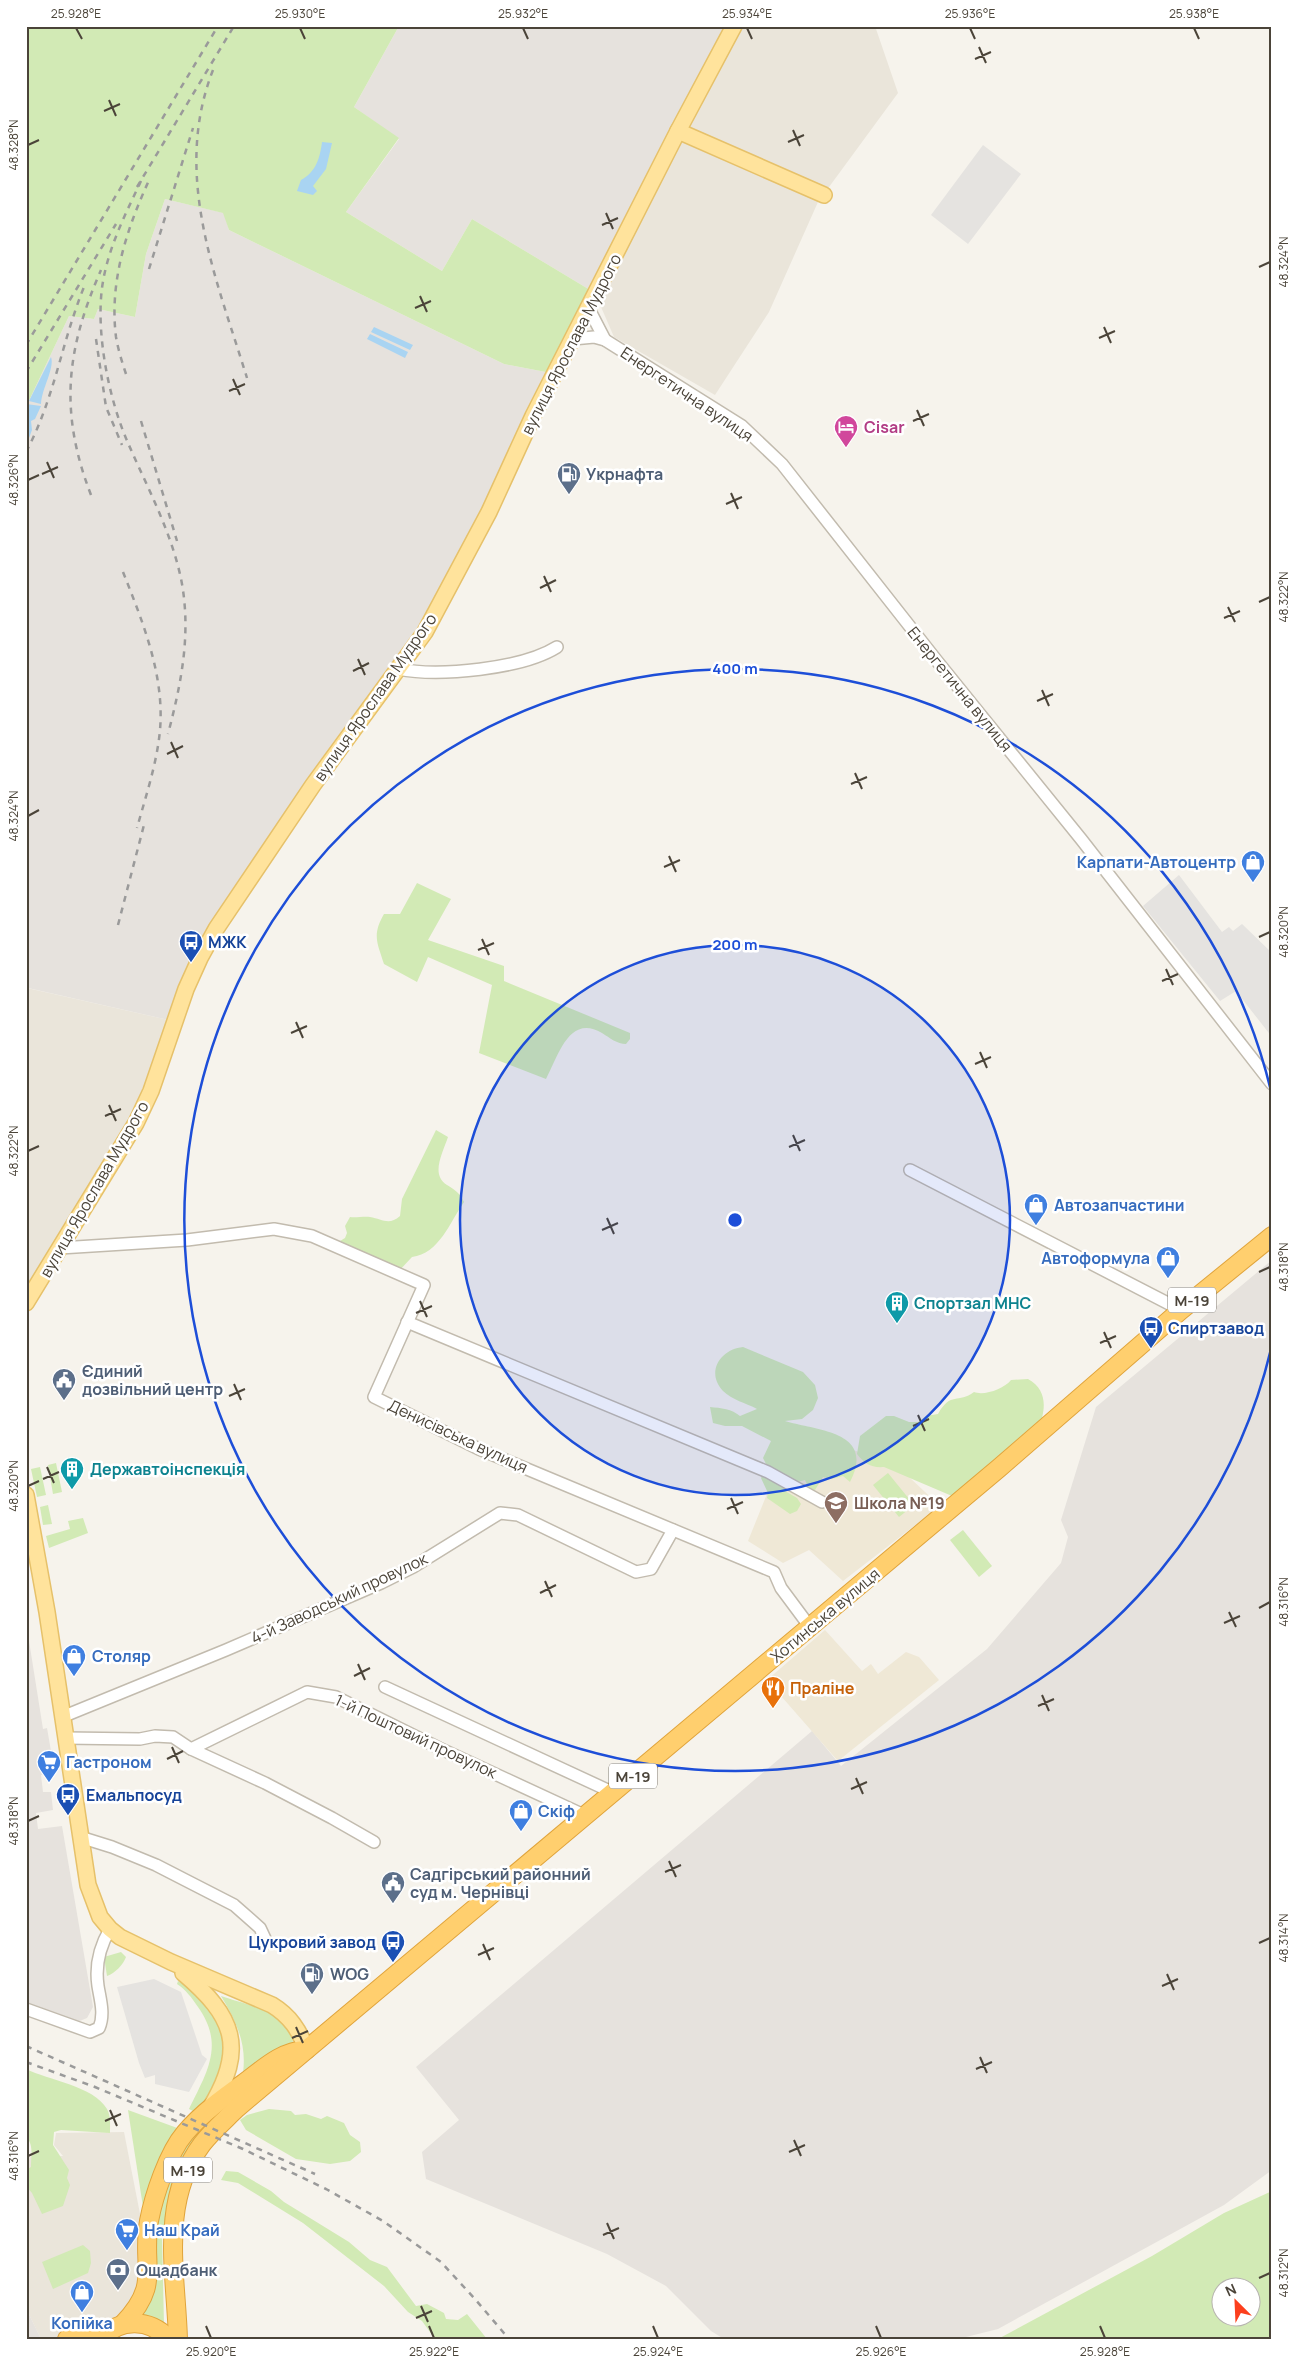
<svg xmlns="http://www.w3.org/2000/svg" width="1298" height="2365" viewBox="0 0 1298 2365" font-family="Manrope,sans-serif">
<rect width="100%" height="100%" fill="#f6f3ec"/>
<g fill="#eae5da">
<polygon points="732,26 875,26 898,93 818,202 769,312 715,395 614,337 595,293"/>
<polygon points="27,988 173,1021 135,1122 26,1297"/>
<polygon points="124,2132 141,2219 149,2243 132,2317 71,2339 41,2339 26,2308 26,2157 63,2156 54,2145 56,2133"/>
</g>
<g fill="#e6e2dd">
<polygon points="399,26 732,26 595,293 472,219 442,271 346,212 399,139 354,107"/>
<polygon points="165,199 224,213 229,230 504,364 551,373 425,631 216,927 173,1021 28,988 26,992 26,407 69,316 94,319 98,309 135,317 146,254"/>
<polygon points="1272,1260 1272,2170 1224,2205 998,2329 958,2339 724,2339 711,2331 666,2286 607,2254 426,2179 422,2152 459,2120 416,2067 812,1731 841,1766 987,1649 1061,1563 1068,1537 1061,1520 1096,1407"/>
<polygon points="26,1622 43,1729 47,1728 52,1757 45,1759 48,1774 41,1775 43,1792 51,1792 53,1810 36,1813 38,1829 62,1826 93,2007 87,2018 72,2024 26,2007"/>
<polygon points="26,2308 41,2339 26,2339"/>
</g>
<g fill="#efe8d6">
<polygon points="792,1432 893,1462 940,1506 843,1581 809,1550 783,1563 748,1541"/>
<polygon points="825,1630 862,1671 871,1664 878,1674 906,1652 919,1657 939,1680 838,1761 767,1680"/>
</g>
<g fill="#d2eab5" fill-rule="evenodd">
<polygon points="26,26 399,26 354,107 399,138 346,212 442,271 472,219 595,293 551,373 504,364 229,230 223,213 165,199 146,254 135,317 98,309 94,319 69,316 26,407"/>
<path d="M417,883L451,899L428,940L504,966V981L630,1033V1039L626,1044C617,1044 610,1038 602,1033C569,1014 559,1055 546,1079L479,1053L492,985L428,957L417,982L384,964C377,942 372,935 384,914H400Z"/>
<path d="M436,1130L448,1137C443,1152 430,1175 447,1185C455,1190 460,1193 464,1202C450,1222 439,1254 412,1257L397,1273L336,1247L340,1241L345,1238L347,1233L345,1226L350,1217C356,1218 364,1216 370,1217C382,1219 389,1226 400,1216L402,1199Z"/>
<path d="M743,1347L803,1372L815,1385L818,1398L813,1410L802,1419L785,1421C818,1431 876,1431 850,1482L843,1476L831,1479L823,1477L815,1490L809,1489L805,1480L786,1485L785,1491L797,1498L801,1504L797,1511L790,1514L767,1498L768,1493L761,1478L767,1466L763,1458L771,1441L742,1426H725L713,1423L710,1407C721,1408 732,1409 740,1416L757,1409C746,1403 732,1400 723,1391C705,1372 721,1349 743,1347Z"/>
<path d="M1028,1379C1044,1388 1046,1402 1042,1418L952,1496L884,1467C871,1468 865,1464 857,1454L860,1436L886,1416H894L909,1422H918L926,1416L938,1414C951,1391 958,1404 974,1392C984,1396 1004,1389 1011,1380Z"/>
<polygon points="56,1463 62,1492 53,1494 48,1465"/>
<polygon points="40,1467 46,1495 37,1497 31,1469"/>
<polygon points="888,1473 914,1505 899,1517 873,1485"/>
<polygon points="48,1505 52,1524 43,1525 40,1507"/>
<polygon points="83,1518 88,1533 49,1548 46,1536 70,1529 68,1521"/>
<polygon points="963,1530 992,1566 979,1577 950,1540"/>
<path d="M121,1952L126,1957C123,1965 115,1973 107,1976L104,1957Z"/>
<path d="M178,1981C240,2018 232,2059 197,2113L189,2109C207,2072 225,2045 198,2007C192,1998 186,1990 177,1984Z"/>
<path d="M221,1996C246,2005 291,2011 293,2043L243,2073C247,2043 236,2021 221,1996Z"/>
<path d="M26,2069C48,2080 94,2086 107,2109C111,2116 110,2125 110,2133L61,2130L54,2132L53,2145L69,2170L67,2178L70,2185L63,2206L42,2214L32,2193L26,2186V2170L31,2167C31,2157 34,2144 26,2137L29,2085Z"/>
<path d="M235,2094L241,2100L169,2202L162,2236L164,2325L141,2315C151,2253 155,2186 193,2133C204,2119 222,2106 235,2094Z"/>
<polygon points="269,2109 291,2111 295,2115 306,2114 321,2119 327,2116 344,2123 350,2135 360,2142 361,2152 350,2161 330,2164 296,2159 246,2130 240,2120 247,2115"/>
<polygon points="128,2110 180,2129 143,2207"/>
<polygon points="226,2171 238,2172 271,2191 284,2202 349,2242 370,2260 387,2267 416,2306 427,2304 444,2313 446,2319 458,2320 467,2314 487,2339 435,2339 422,2321 408,2312 384,2286 303,2223 238,2183 221,2180"/>
<path d="M1272,2191V2339H998L1152,2256L1224,2213ZM1220,2288H1250V2318H1220Z"/>
<polygon points="83,2245 90,2251 91,2263 88,2273 53,2289 42,2262"/>
</g>
<g fill="#e5e3e0">
<polygon points="983,145 1021,174 968,244 931,215"/>
<polygon points="1179,875 1222,932 1229,927 1233,931 1242,924 1272,953 1272,1037 1236,991 1220,1001 1143,906"/>
<polygon points="154,1979 181,1992 202,2055 207,2059 189,2092 155,2084 155,2075 145,2078 139,2063 117,1987"/>
</g>
<g fill="#a9d4f2">
<path d="M322,142L332,143L326,169L313,186L317,191L313,195L297,191L301,180C316,172 320,158 322,142Z"/>
<polygon points="374,327 413,345 410,350 371,332"/>
<polygon points="370,334 408,352 405,358 367,339"/>
<path d="M51,357C55,368 41,390 41,404L29,401Z"/>
<polygon points="26,404 41,406 35,419 31,421 32,430 26,446"/>
</g>
<g fill="none" stroke-linecap="round" stroke-linejoin="round">
<g stroke="#c2bbae" stroke-width="14">
<g id="minor">
<polyline points="589,309 605,340"/>
<polyline points="573,339 594,337 605,340 742,426 782,464 937,661 1081,839 1272,1084"/>
<path d="M398,669C439,677 522,669 557,647"/>
<polyline points="910,1170 1181,1310"/>
<polyline points="60,1248 187,1240 274,1229 312,1236 424,1285 374,1397 479,1449 774,1572 781,1588 810,1627"/>
<polyline points="407,1322 768,1472 822,1502"/>
<polyline points="385,1687 614,1793"/>
<polyline points="62,1717 226,1650 381,1583 413,1567 500,1513 518,1515 636,1572 651,1569 673,1530"/>
<polyline points="65,1738 140,1739 155,1736 173,1737 191,1749 265,1783 332,1818 374,1842"/>
<polyline points="191,1749 307,1692 336,1697 439,1748 586,1816"/>
<polyline points="80,1837 112,1847 156,1865 234,1905 260,1928 267,1943"/>
<path d="M26,2009L90,2032L99,2028C105,2014 100,1999 98,1986C95,1966 100,1946 110,1929"/>
</g>
</g>
<g stroke="#e6c16a" stroke-width="18">
<g id="major">
<polyline points="678,131 824,195"/>
<polyline points="26,1303 136,1123 151,1091 186,989 200,958 216,929 313,785 425,632 489,512 533,416 678,131 734,26"/>
<path d="M26,1495L47,1612L88,1885L100,1917L110,1929L120,1937L171,1962L272,2005C290,2016 299,2030 307,2050"/>
<path d="M183,1973C234,2016 247,2048 210,2108"/>
</g>
</g>
<g stroke="#e0a43c" stroke-width="20">
<g id="highway">
<path d="M123,2324C162,2283 141,2267 149,2221C154,2195 168,2153 185,2133C202,2113 223,2098 244,2083C263,2069 281,2051 306,2050"/>
<polyline points="67,2339 111,2329"/>
<path d="M100,2339C120,2318 149,2318 169,2339"/>
<path d="M178,2339C176,2273 159,2202 202,2144C212,2131 225,2120 237,2108L999,1468L1181,1310L1272,1236"/>
</g>
</g>
<use href="#minor" stroke="#fff" stroke-width="11"/>
<use href="#major" stroke="#ffe39c" stroke-width="15"/>
<use href="#highway" stroke="#ffcf6e" stroke-width="18"/>
<g stroke="#9a9a9a" stroke-width="2.5" stroke-dasharray="6 6" stroke-linecap="butt">
<path d="M213,70C172,175 216,277 247,378"/>
<path d="M141,181C125,215 107,250 102,288C96,335 109,400 128,443C148,489 173,535 182,584C191,636 181,684 168,734"/>
<polyline points="137,187 234,26"/>
<polyline points="149,269 193,128"/>
<polyline points="96,339 106,407 122,445"/>
<polyline points="26,345 218,26"/>
<polyline points="26,372 116,224"/>
<path d="M126,374C122,362 118,349 116,337C109,281 127,228 150,178"/>
<polyline points="141,421 177,541"/>
<path d="M26,452C54,400 62,341 84,287"/>
<path d="M91,495C59,412 66,350 101,270"/>
<path d="M123,572C144,625 167,681 159,739C155,769 145,799 137,828"/>
<polyline points="118,925 145,821"/>
<polyline points="26,2046 315,2174"/>
<polyline points="26,2062 95,2087 243,2149 326,2189 383,2221 441,2262 475,2299 509,2339"/>
</g>
</g>
<path fill="none" stroke="#4b4439" stroke-width="2" d="M76,28L82,39M300,28L305,39M523,28L528,39M747,28L752,39M970,28L975,39M1194,28L1199,39M979,47L986,63M975,59L991,52M109,100L116,116M104,111L120,104M793,130L800,146M788,142L804,135M28,145L39,140M606,213L613,229M602,225L618,218M1259,267L1270,262M420,296L427,312M415,308L431,301M1104,327L1111,343M1099,338L1115,331M233,379L240,395M229,391L245,384M917,410L924,426M913,421L929,414M47,462L54,478M42,474L58,467M28,480L39,475M731,493L738,509M726,504L742,497M544,576L551,592M540,588L556,580M1259,602L1270,597M1228,607L1235,622M1224,618L1240,611M358,659L365,675M353,671L369,663M1042,690L1049,706M1037,701L1053,694M171,742L178,758M167,754L183,746M855,773L862,789M851,784L867,777M28,816L39,810M669,856L676,872M664,867L680,860M1259,937L1270,932M482,939L489,955M478,950L494,943M1166,969L1173,985M1162,981L1178,974M296,1022L303,1038M291,1033L307,1026M980,1052L987,1068M975,1064L991,1057M109,1105L116,1121M105,1116L121,1109M793,1135L800,1151M789,1147L805,1140M28,1151L39,1146M607,1218L614,1234M602,1230L618,1223M1259,1272L1270,1267M420,1301L427,1317M416,1313L432,1306M1104,1332L1111,1348M1100,1343L1116,1336M234,1384L241,1400M229,1396L245,1389M918,1415L925,1431M913,1426L929,1419M47,1467L54,1483M43,1479L59,1472M28,1486L39,1481M731,1498L738,1514M727,1509L743,1502M545,1581L552,1597M540,1593L556,1585M1259,1608L1270,1602M1229,1612L1236,1627M1224,1623L1240,1616M358,1664L365,1680M354,1676L370,1668M1042,1695L1049,1711M1038,1706L1054,1699M172,1747L179,1763M167,1759L183,1751M856,1778L863,1794M851,1789L867,1782M28,1821L39,1816M669,1861L676,1877M665,1872L681,1865M1259,1943L1270,1938M483,1944L490,1960M478,1955L494,1948M1167,1974L1174,1990M1162,1986L1178,1979M296,2027L303,2043M292,2038L308,2031M980,2057L987,2073M976,2069L992,2062M110,2110L117,2126M105,2121L121,2114M794,2140L801,2156M789,2152L805,2145M28,2156L39,2151M607,2223L614,2239M603,2235L619,2228M1259,2278L1270,2273M421,2306L428,2322M416,2318L432,2311M206,2326L211,2338M429,2326L434,2338M653,2326L658,2338M876,2326L881,2338M1100,2326L1105,2338"/>
<circle cx="735" cy="1220" r="275" fill="#1d4ed8" fill-opacity=".12"/>
<g fill="none" stroke="#1d4ed8" stroke-width="2.5">
<circle cx="735" cy="1220" r="275"/>
<path d="M1271 1349A551 551 0 1 1 1271 1091"/>
</g>
<defs>
<g id="hotel-pin" transform="scale(1.25)"><path d="M0 17L-7.5 6A9.5 9.5 0 1 1 7.5 6Z" fill="#d1479c" stroke="#fff"/><path d="M-6-4.5h1.5V1H6V5H4.5V3h-9V5H-6ZM-4 0a1.8 1.8 0 1 1 3.6 0ZM.5 0V-2.5h3Q6-2.5 6 0Z" fill="#fff"/></g>
<g id="fuel-pin" transform="scale(1.25)"><path d="M0 17L-7.5 6A9.5 9.5 0 1 1 7.5 6Z" fill="#5c6f8a" stroke="#fff"/><path d="M-5.5-6h7V0h2V4h1.3V-2.5L3-4.5l.8-.8L6-3V5H2.5V1h-1V6h-7ZM-4.2-4.7v3.2H.2V-4.7Z" fill="#fff"/></g>
<g id="shop-pin" transform="scale(1.25)"><path d="M0 17L-7.5 6A9.5 9.5 0 1 1 7.5 6Z" fill="#3f7fe0" stroke="#fff"/><path d="M-5-2.5h2.3a2.7 3.5 0 0 1 5.4 0H5L5.5 6h-11ZM-1.5-2.5h3a1.5 2.3 0 0 0-3 0Z" fill="#fff"/></g>
<g id="bus-pin" transform="scale(1.25)"><path d="M0 17L-7.5 6A9.5 9.5 0 1 1 7.5 6Z" fill="#1a4fb4" stroke="#fff"/><path d="M-5-6H5V4H4V6H2V4H-2V6H-4V4H-5ZM-3.5-4V0h7V-4ZM-3.5 1.2v1.5H-2V1.2ZM2 1.2v1.5H3.5V1.2Z" fill="#fff"/></g>
<g id="building-pin" transform="scale(1.25)"><path d="M0 17L-7.5 6A9.5 9.5 0 1 1 7.5 6Z" fill="#0f9aa8" stroke="#fff"/><path d="M-4-6H4V6H1V3H-1V6H-4ZM-2.5-4.3h1.7v1.8h-1.7ZM.8-4.3h1.7v1.8H.8ZM-2.5-1h1.7V.8h-1.7ZM.8-1h1.7V.8H.8Z" fill="#fff"/></g>
<g id="civic-pin" transform="scale(1.25)"><path d="M0 17L-7.5 6A9.5 9.5 0 1 1 7.5 6Z" fill="#5c6f8a" stroke="#fff"/><path d="M-.6-6.5H3V-4.5H.6V-3L4-1V1h2V6H-6V1h2V-1L-.6-3ZM-1.2 2.5V6h2.4V2.5Z" fill="#fff"/></g>
<g id="school-pin" transform="scale(1.25)"><path d="M0 17L-7.5 6A9.5 9.5 0 1 1 7.5 6Z" fill="#8d6e63" stroke="#fff"/><path d="M0-5L7-2L0 1L-7-2ZM-4 1L0 2.5L4 1V4Q0 6-4 4Z" fill="#fff"/></g>
<g id="restaurant-pin" transform="scale(1.25)"><path d="M0 17L-7.5 6A9.5 9.5 0 1 1 7.5 6Z" fill="#e8710a" stroke="#fff"/><path d="M-5-6h1v4h1v-4h1v4h1v-4h1v5L-1.5 .5V6h-2V.5L-5-1ZM5-6V6H3V1.5H1.5Q1.5-4 5-6Z" fill="#fff"/></g>
<g id="supermarket-pin" transform="scale(1.25)"><path d="M0 17L-7.5 6A9.5 9.5 0 1 1 7.5 6Z" fill="#3f7fe0" stroke="#fff"/><path d="M-6-5.5h2.5l.6 2H6L4.5 2H-2.5L-4.4-4H-6ZM-1.5 3.2a1.3 1.3 0 1 0 .1 0ZM3 3.2a1.3 1.3 0 1 0 .1 0Z" fill="#fff"/></g>
<g id="bank-pin" transform="scale(1.25)"><path d="M0 17L-7.5 6A9.5 9.5 0 1 1 7.5 6Z" fill="#5c6f8a" stroke="#fff"/><path d="M-6-4H6V4H-6ZM0-2.3a2.3 2.3 0 1 0 0 4.6a2.3 2.3 0 1 0 0-4.6Z" fill="#fff"/></g>
</defs>
<g fill-rule="evenodd">
<use href="#hotel-pin" x="846" y="427"/>
<use href="#fuel-pin" x="569" y="474"/>
<use href="#shop-pin" x="1253" y="862"/>
<use href="#bus-pin" x="191" y="942"/>
<use href="#shop-pin" x="1036" y="1205"/>
<use href="#shop-pin" x="1168" y="1258"/>
<use href="#building-pin" x="897" y="1303"/>
<use href="#bus-pin" x="1151" y="1328"/>
<use href="#civic-pin" x="64" y="1380"/>
<use href="#building-pin" x="72" y="1469"/>
<use href="#school-pin" x="836" y="1503"/>
<use href="#shop-pin" x="74" y="1656"/>
<use href="#restaurant-pin" x="773" y="1688"/>
<use href="#supermarket-pin" x="49" y="1762"/>
<use href="#bus-pin" x="68" y="1795"/>
<use href="#shop-pin" x="521" y="1811"/>
<use href="#civic-pin" x="393" y="1883"/>
<use href="#bus-pin" x="393" y="1942"/>
<use href="#fuel-pin" x="312" y="1974"/>
<use href="#supermarket-pin" x="127" y="2230"/>
<use href="#bank-pin" x="118" y="2270"/>
<use href="#shop-pin" x="82" y="2292"/>
</g>
<g text-anchor="middle" dominant-baseline="central" stroke-width="5" stroke-linejoin="round" paint-order="stroke">
<g fill="#fff" stroke="#817c74" stroke-width="1">
<rect x="1168" y="1287.5" width="48" height="25" rx="4"/>
<rect x="609" y="1763.5" width="48" height="25" rx="4"/>
<rect x="164" y="2157.5" width="48" height="25" rx="4"/>
</g>
<g font-size="15" font-weight="bold" fill="#4b4439">
<text x="1192" y="1300">М-19</text>
<text x="633" y="1776">М-19</text>
<text x="188" y="2170">М-19</text>
</g>
<g font-size="16" fill="#4b4439" stroke="#fff">
<text transform="translate(571 344) rotate(-63)">вулиця Ярослава Мудрого</text>
<text transform="translate(687 394) rotate(34)">Енергетична вулиця</text>
<text transform="translate(960 689) rotate(51)">Енергетична вулиця</text>
<text transform="translate(375 697) rotate(-55)">вулиця Ярослава Мудрого</text>
<text transform="translate(94 1189) rotate(-60)">вулиця Ярослава Мудрого</text>
<text transform="translate(458 1436) rotate(25)">Денисівська вулиця</text>
<text transform="translate(339 1598) rotate(-25)">4-й Заводський провулок</text>
<text transform="translate(825 1615) rotate(-40)">Хотинська вулиця</text>
<text transform="translate(416 1736) rotate(25)">1-й Поштовий провулок</text>
</g>
<g font-size="16" font-weight="bold" fill="#b23c85" stroke="#fff" text-anchor="start">
<text x="864" y="427">Cisar</text>
</g>
<g font-size="16" font-weight="bold" fill="#4e5e75" stroke="#fff" text-anchor="start">
<text x="586" y="474">Укрнафта</text>
<text x="82" y="1371">Єдиний<tspan x="82" dy="18">дозвільний центр</tspan></text>
<text x="410" y="1874">Садгірський районний<tspan x="410" dy="18">суд м. Чернівці</tspan></text>
<text x="330" y="1974">WOG</text>
<text x="136" y="2270">Ощадбанк</text>
</g>
<g font-size="16" font-weight="bold" fill="#366cbe" stroke="#fff" text-anchor="start">
<text x="1236" y="862" text-anchor="end">Карпати-Автоцентр</text>
<text x="1054" y="1205">Автозапчастини</text>
<text x="1150" y="1258" text-anchor="end">Автоформула</text>
<text x="92" y="1656">Столяр</text>
<text x="66" y="1762">Гастроном</text>
<text x="538" y="1811">Скіф</text>
<text x="144" y="2230">Наш Край</text>
<text x="82" y="2323" text-anchor="middle">Копійка</text>
</g>
<g font-size="16" font-weight="bold" fill="#164399" stroke="#fff" text-anchor="start">
<text x="208" y="942">МЖК</text>
<text x="1168" y="1328">Спиртзавод</text>
<text x="86" y="1795">Емальпосуд</text>
<text x="376" y="1942" text-anchor="end">Цукровий завод</text>
</g>
<g font-size="16" font-weight="bold" fill="#0d838f" stroke="#fff" text-anchor="start">
<text x="914" y="1303">Спортзал МНС</text>
<text x="90" y="1469">Державтоінспекція</text>
</g>
<g font-size="16" font-weight="bold" fill="#785e54" stroke="#fff" text-anchor="start">
<text x="854" y="1503">Школа №19</text>
</g>
<g font-size="16" font-weight="bold" fill="#c56008" stroke="#fff" text-anchor="start">
<text x="790" y="1688">Праліне</text>
</g>
</g>
<circle cx="735" cy="1220" r="8" fill="#1d4ed8" stroke="#fff" stroke-width="2.5"/>
<g font-size="15" text-anchor="middle" font-weight="bold" fill="#1d4ed8" stroke="#fff" stroke-width="5" stroke-linejoin="round" paint-order="stroke">
<text x="735" y="674">400 m</text>
<text x="735" y="950">200 m</text>
</g>
<rect width="1298" height="2365" fill="none" stroke="#ffffff" stroke-width="55"/>
<g transform="translate(1236 2302) rotate(336)"><circle r="24" fill="#ffffff" stroke="#b7b4b0"/>
<path d="M0-4L9 19L0 12L-9 19Z" fill="#fc3f1d"/>
<text y="-8" font-size="14" font-weight="bold" text-anchor="middle" fill="#4b4439">N</text>
</g>
<rect x="28" y="28" width="1242" height="2310" fill="none" stroke="#4b4439" stroke-width="2"/>
<g font-size="12" text-anchor="middle" fill="#4b4439">
<text x="76" y="18">25.928°E</text>
<text x="300" y="18">25.930°E</text>
<text x="523" y="18">25.932°E</text>
<text x="747" y="18">25.934°E</text>
<text x="970" y="18">25.936°E</text>
<text x="1194" y="18">25.938°E</text>
<text transform="translate(14 145) rotate(-90)" y="4">48.328°N</text>
<text transform="translate(1284 262) rotate(-90)" y="4">48.324°N</text>
<text transform="translate(14 480) rotate(-90)" y="4">48.326°N</text>
<text transform="translate(1284 597) rotate(-90)" y="4">48.322°N</text>
<text transform="translate(14 816) rotate(-90)" y="4">48.324°N</text>
<text transform="translate(1284 932) rotate(-90)" y="4">48.320°N</text>
<text transform="translate(14 1151) rotate(-90)" y="4">48.322°N</text>
<text transform="translate(1284 1267) rotate(-90)" y="4">48.318°N</text>
<text transform="translate(14 1486) rotate(-90)" y="4">48.320°N</text>
<text transform="translate(1284 1602) rotate(-90)" y="4">48.316°N</text>
<text transform="translate(14 1821) rotate(-90)" y="4">48.318°N</text>
<text transform="translate(1284 1938) rotate(-90)" y="4">48.314°N</text>
<text transform="translate(14 2156) rotate(-90)" y="4">48.316°N</text>
<text transform="translate(1284 2273) rotate(-90)" y="4">48.312°N</text>
<text x="211" y="2356">25.920°E</text>
<text x="434" y="2356">25.922°E</text>
<text x="658" y="2356">25.924°E</text>
<text x="881" y="2356">25.926°E</text>
<text x="1105" y="2356">25.928°E</text>
</g>
</svg>
